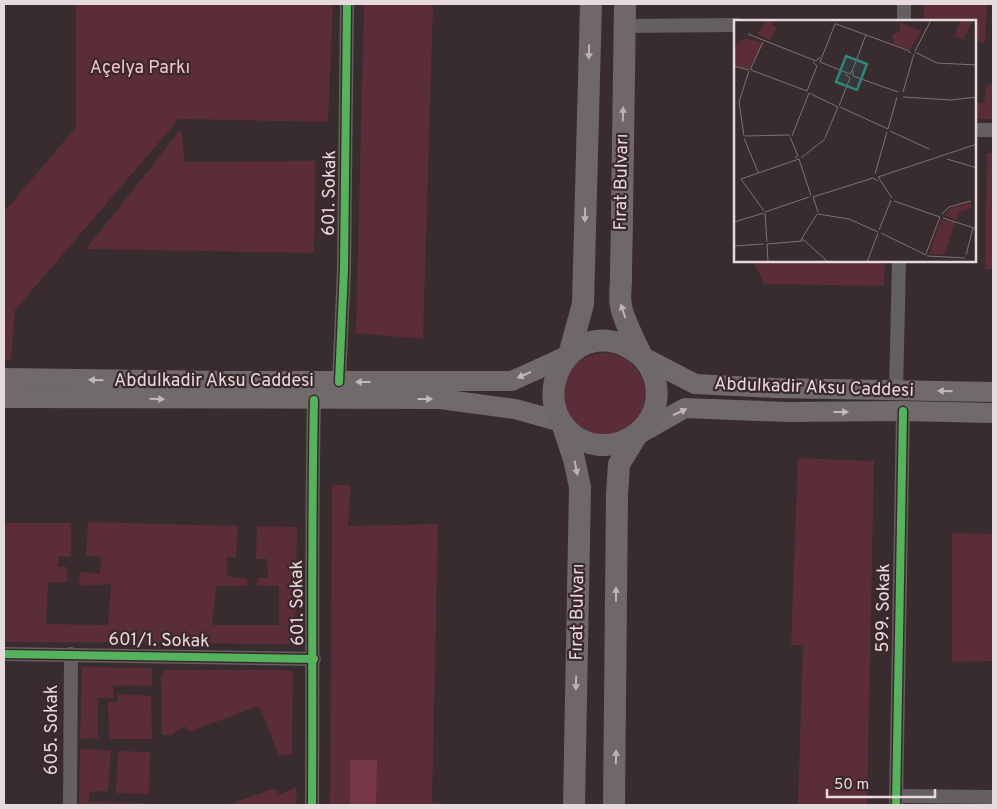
<svg xmlns="http://www.w3.org/2000/svg" width="997" height="809" viewBox="0 0 997 809" font-family="Overpass,sans-serif">
<rect width="100%" height="100%" fill="#382c2f"/>
<g fill="#5a2d38">
<polygon points="76,4 333,4 328,122 179,119 15,310 11,360 4,360 4,212 76,127"/>
<polygon points="364,4 433,4 423,339 356,333"/>
<polygon points="924,4 987,4 985,43 976,42 976,21 924,21"/>
<polygon points="993,84 993,119 976,119 976,103 984,103 987,85"/>
<polygon points="181,129 185,162 315,161 314,253 86,249"/>
<polygon points="987,153 993,153 993,269 985,269"/>
<polygon points="753,261 885,261 884,286 764,284"/>
<circle cx="604" cy="394" r="41"/>
<polygon points="798,458 874,461 867,805 798,805 803,645 791,645"/>
<polygon points="332,485 351,485 348,526 438,524 432,802 448,805 330,805"/>
<polygon points="88,522 238,526 236,558 227,557 227,576 247,579 247,586 216,586 212,625 279,625 279,586 257,586 258,578 268,578 267,559 256,559 257,526 297,527 295,644 4,642 4,523 71,523 71,557 59,556 58,567 67,567 67,582 48,583 46,624 108,625 111,584 79,586 80,572 100,574 101,557 86,555"/>
<polygon points="952,533 993,534 993,661 952,662"/>
<polygon points="82,667 152,668 152,686 113,685 113,698 98,698 98,738 80,739"/>
<polygon points="165,670 287,670 293,672 292,754 278,755 263,714 258,706 189,732 185,726 176,731 173,735 162,735 161,676"/>
<polygon points="118,694 151,696 152,739 109,739 108,702 117,702"/>
<polygon points="80,749 111,750 108,791 89,792 89,802 148,803 148,805 79,805"/>
<polygon points="118,751 150,752 149,794 116,793"/>
<polygon points="296,787 297,805 227,805 275,788 280,795"/>
</g>
<polygon fill="#783747" points="350,760 377,760 376,805 350,805"/>
<g fill="none" stroke-linecap="round" stroke-linejoin="round">
<g stroke="#645f60" stroke-width="14">
<polyline points="904,21 904,4"/>
<polyline points="625,26 736,25"/>
<polyline points="976,130 993,130"/>
<polyline points="339,382 344,269 347,4"/>
<polyline points="896,391 899,261"/>
<polyline points="4,654 314,659"/>
<polyline points="896,796 993,797"/>
<polyline points="70,805 71,654"/>
<path d="M312,805C313,670 311,535 314,400"/>
<polyline points="896,805 903,411"/>
</g>
<g stroke="#706a6b" stroke-width="20">
<polyline points="641,356 695,384 775,388 993,392"/>
<polyline points="4,378 225,381 512,381 569,355"/>
<polyline points="4,398 440,399 515,409 562,422"/>
<polyline points="639,434 685,408 786,412 903,411 993,413"/>
</g>
<g stroke="#6f686a" stroke-width="22">
<path d="M625,4C624,74 623,145 622,215C622,236 621,258 621,279C621,287 619,297 621,306C622,315 636,345 641,354C643,360 649,364 651,370C657,380 658,396 655,407C645,441 603,457 573,435C531,402 562,329 615,342C625,344 633,350 641,356"/>
<polyline points="569,355 583,304 591,4"/>
<polyline points="562,423 574,459 580,487 574,805"/>
<polyline points="614,805 617,495 619,464 637,435"/>
</g>
<g stroke="#3c282c" stroke-width="11">
<g id="cycleway">
<polyline points="339,382 344,269 347,4"/>
<polyline points="4,654 314,659"/>
<path d="M312,805C313,670 311,535 314,400"/>
<polyline points="896,805 903,411"/>
</g>
</g>
<use href="#cycleway" stroke="#56b35d" stroke-width="8"/>
</g>
<defs><path id="oneway-solid" d="M-6-.8H1V-3.2L6.5 0L1 3.2V.8H-6Z" transform="scale(1.25)"/></defs>
<g fill="#bdb2b4">
<use href="#oneway-solid" transform="translate(589 52) rotate(91)"/>
<use href="#oneway-solid" transform="translate(623 114) rotate(-89)"/>
<use href="#oneway-solid" transform="translate(585 215) rotate(91)"/>
<use href="#oneway-solid" transform="translate(623 311) rotate(-108)"/>
<use href="#oneway-solid" transform="translate(576 468) rotate(79)"/>
<use href="#oneway-solid" transform="translate(616 594) rotate(-90)"/>
<use href="#oneway-solid" transform="translate(576 683) rotate(91)"/>
<use href="#oneway-solid" transform="translate(616 757) rotate(-89)"/>
</g>
<g fill="#c3b8ba">
<use href="#oneway-solid" transform="translate(524 375) rotate(156)"/>
<use href="#oneway-solid" transform="translate(96 380) rotate(-179)"/>
<use href="#oneway-solid" transform="translate(363 382) rotate(180)"/>
<use href="#oneway-solid" transform="translate(945 391) rotate(-179)"/>
<use href="#oneway-solid" transform="translate(157 399) rotate(1)"/>
<use href="#oneway-solid" transform="translate(425 399)"/>
<use href="#oneway-solid" transform="translate(680 412) rotate(-25)"/>
<use href="#oneway-solid" transform="translate(841 412)"/>
</g>
<g text-anchor="middle" dominant-baseline="central" stroke-width="4.5" stroke-linejoin="round" paint-order="stroke">
<g font-size="18" fill="#f2c5cd" stroke="#3c282c">
<text x="140" y="68">Açelya Parkı</text>
</g>
<g font-size="18" fill="#e7dadc" stroke="#3c282c">
<text transform="translate(622 182) rotate(-89)">Fırat Bulvarı</text>
<text transform="translate(330 193) rotate(-89)">601. Sokak</text>
<text x="214" y="381">Abdulkadir Aksu Caddesi</text>
<text transform="translate(814 388) rotate(2)">Abdulkadir Aksu Caddesi</text>
<text transform="translate(298 603) rotate(-91)">601. Sokak</text>
<text transform="translate(884 608) rotate(-89)">599. Sokak</text>
<text transform="translate(578 612) rotate(-89)">Fırat Bulvarı</text>
<text transform="translate(159 641) rotate(1)">601/1. Sokak</text>
<text transform="translate(52 730) rotate(-90)">605. Sokak</text>
</g>
</g>
<g transform="translate(734 20)">
<rect width="242" height="242" fill="#382c2f"/>
<path d="M33,0H44L37,4L43,8L36,20L23,14ZM223,0H239L229,20L220,16L226,2ZM167,3L187,11L176,30L160,24L158,14L165,12ZM10,18L29,23L15,49L0,46V26ZM237,183L238,188L226,192L222,200L210,195L217,188ZM207,200L221,202L210,235L195,234Z" fill="#5a2d38"/>
<path fill="none" stroke="#7e7274" stroke-width="1" d="M14,14L82,41L86,37M132,15L127,28L124,36L118,51L116,54L86,42L101,4H102L132,15L173,30L177,33M181,31L197,0M181,32L203,43L243,45M0,46L15,50M16,50L29,22M17,50L73,71M119,51V56L164,72M73,71L83,46L79,42M169,72L180,34M169,77L217,80L243,77M105,86L116,58L111,54M106,87L154,109M154,109L163,77M156,111L195,129M10,116L5,82L15,51M11,116L56,115M58,116L75,73L104,87M56,117L64,136L61,138M10,118L24,152M91,118L104,87M67,138L91,119M65,139L77,176M213,139L243,148M141,154L153,112M79,177L84,192M79,177L139,158L144,161M158,178L144,157L243,124M160,181L206,197M30,191L7,159L65,139M31,192L75,177M31,193L33,222M84,194L115,199L144,212M208,194L215,187L237,181M209,198L243,209M0,202L30,193M145,210L157,180M147,213L192,235M70,220H67L83,194M70,220L94,242M33,224L68,221M33,224L34,242M0,226L30,224M192,234L206,197M232,235L239,208M193,236L231,238M133,242L144,213"/>
<path fill="#2f857e" fill-opacity="0.15" stroke="#2f857e" stroke-width="2.5" d="M112,36L133,44L123,70L102,62Z"/>
<rect width="242" height="242" fill="none" stroke="#e7dadc" stroke-width="2.5"/>
</g>
<rect width="997" height="809" fill="none" stroke="#e7dadc" stroke-width="10"/>
<path d="M827 789v8h108v-8" fill="none" stroke="#e7dadc" stroke-width="2.5"/>
<text x="834" y="789" font-size="15" fill="#e7dadc" stroke="#3c282c" stroke-width="4" paint-order="stroke">50 m</text>
</svg>
